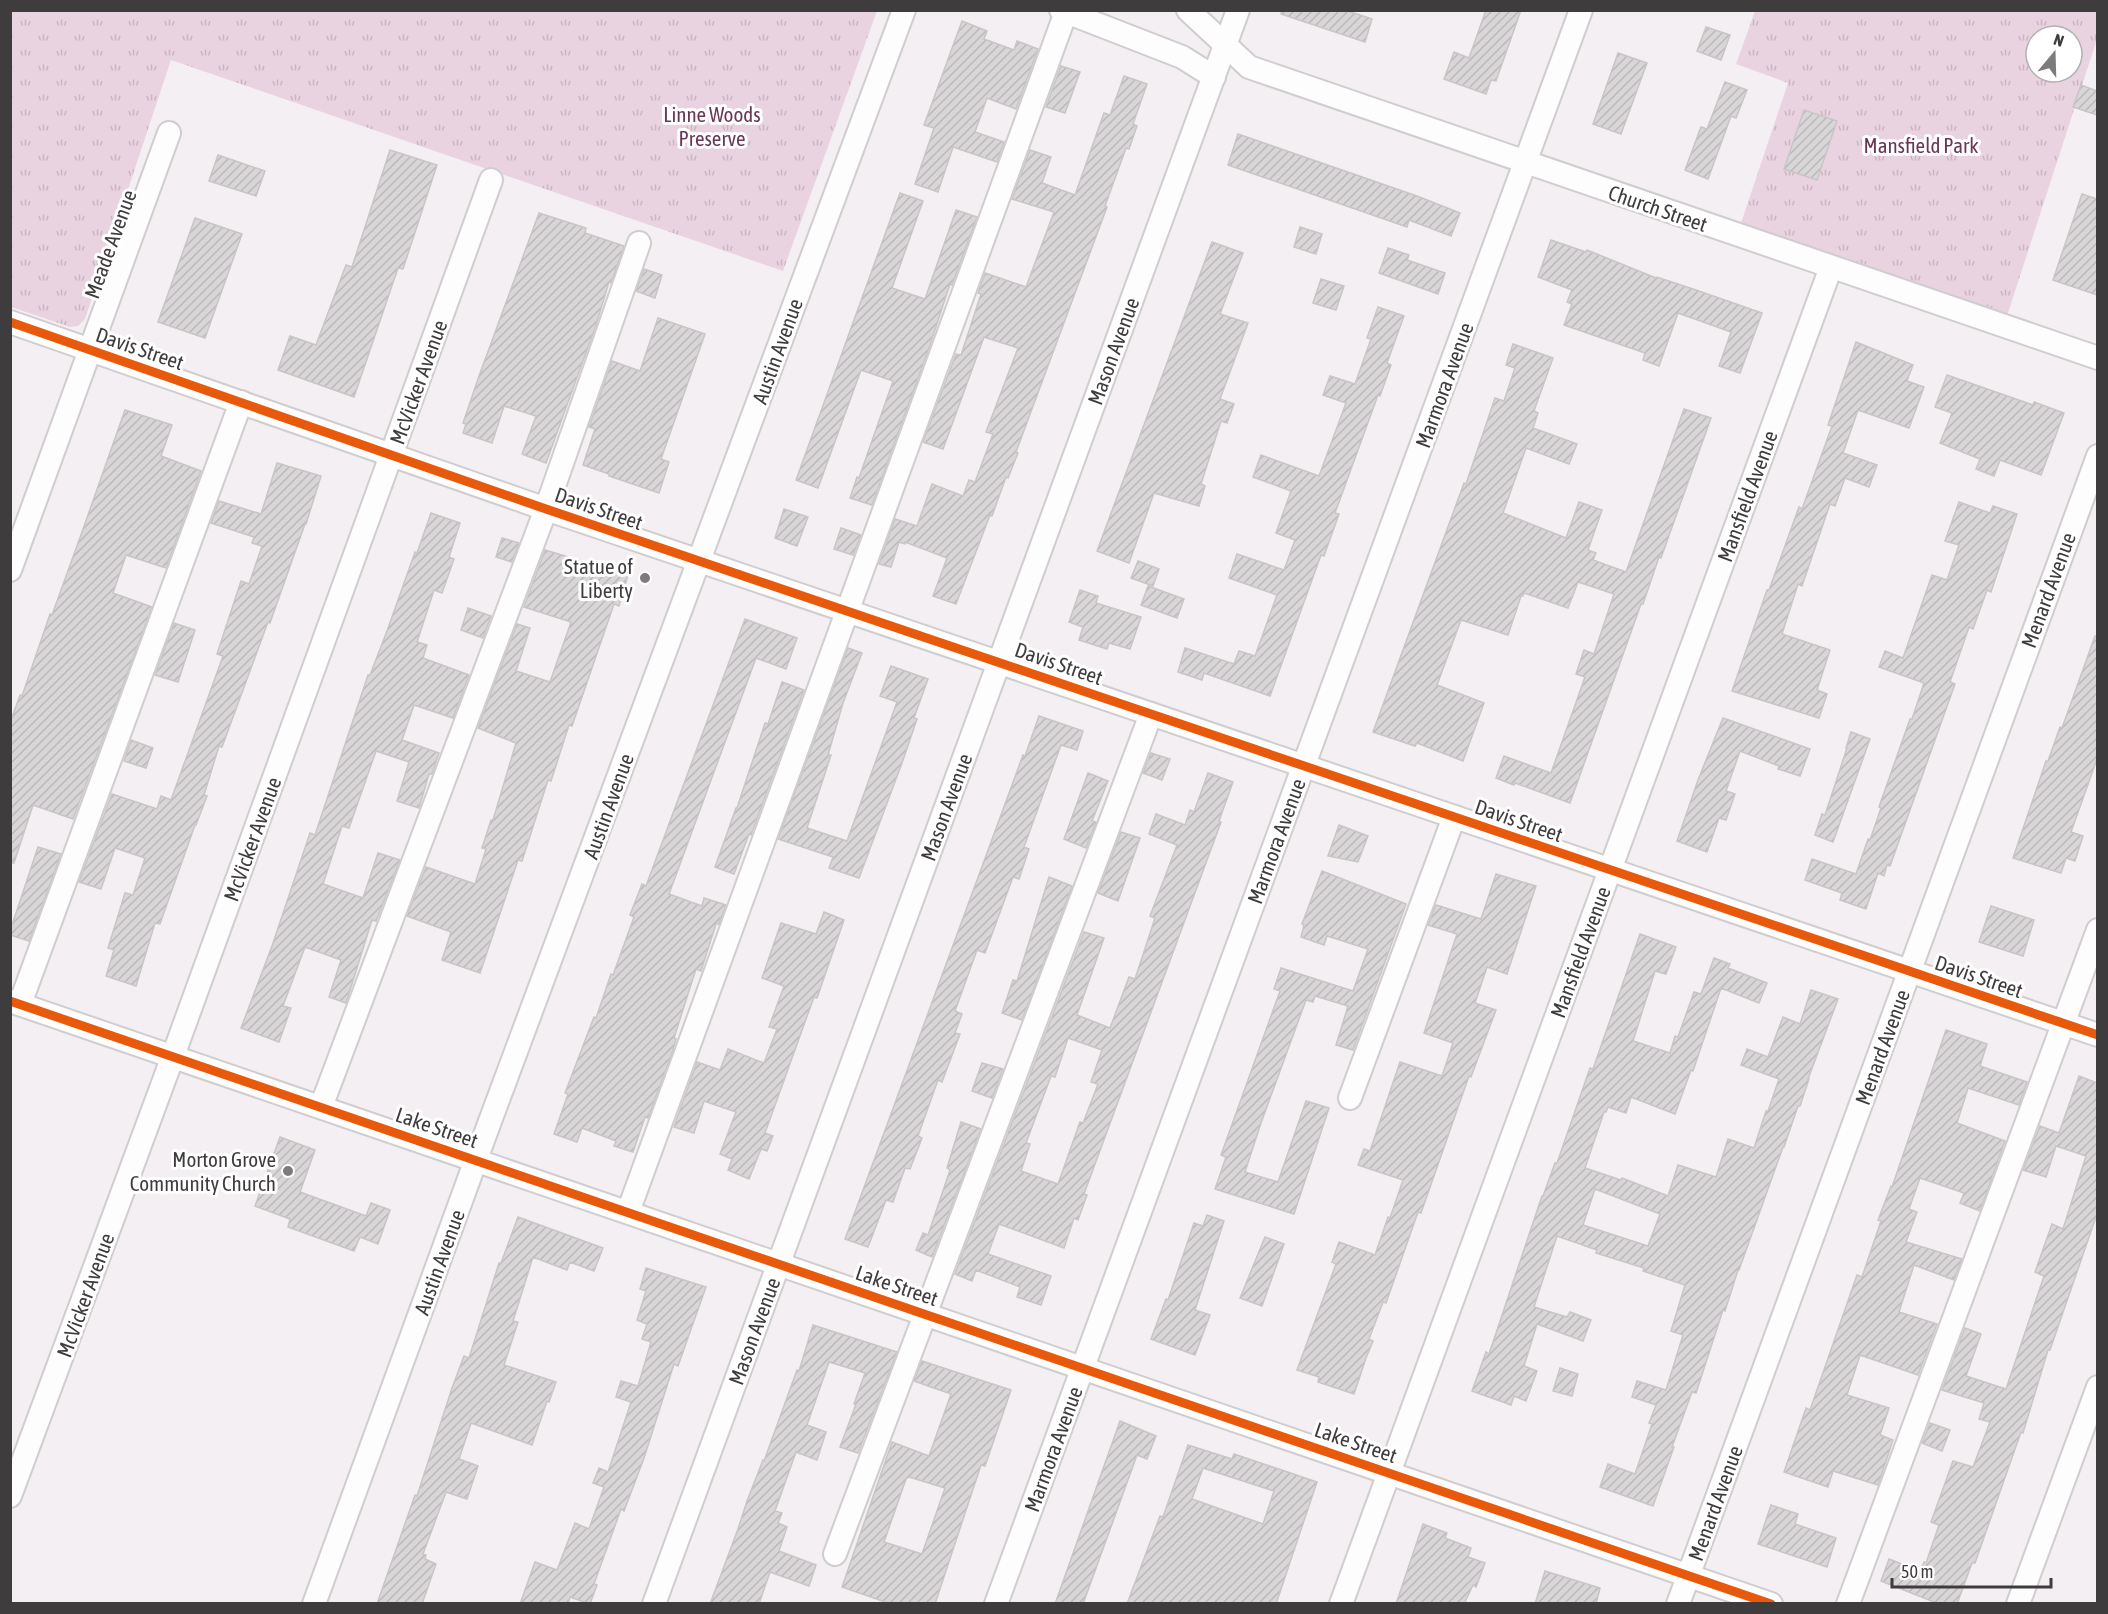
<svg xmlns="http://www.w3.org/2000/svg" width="2108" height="1614" viewBox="0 0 2108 1614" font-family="'Asap Condensed',sans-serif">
<defs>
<pattern id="park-tufts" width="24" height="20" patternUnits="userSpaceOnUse" patternTransform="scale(1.5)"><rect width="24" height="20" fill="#ead3e0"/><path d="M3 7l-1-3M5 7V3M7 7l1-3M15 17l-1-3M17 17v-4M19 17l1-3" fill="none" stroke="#cab6c1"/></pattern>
<pattern id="building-hatch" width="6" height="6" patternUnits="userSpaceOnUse" patternTransform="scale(1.5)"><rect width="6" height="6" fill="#d9d6d8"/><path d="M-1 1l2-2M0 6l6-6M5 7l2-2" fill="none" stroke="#bbb9ba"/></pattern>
</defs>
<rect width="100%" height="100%" fill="#f4eff2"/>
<g fill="url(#park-tufts)" fill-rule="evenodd">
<polygon points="11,11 877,11 783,271 171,60 85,319 78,326 70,327 11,307"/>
<path d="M1755,11H2097V39L2007,316L1740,226L1788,83L1736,64ZM2036,36H2072V72H2036Z"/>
</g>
<g fill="url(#building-hatch)" stroke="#c9c5c7" stroke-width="1.5" fill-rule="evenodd">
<polygon points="1282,10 1345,10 1372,19 1365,42 1281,14"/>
<polygon points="1486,10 1521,10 1496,81 1491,80 1486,94 1444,79 1454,52 1469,58"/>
<polygon points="962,21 987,31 984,39 1014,50 1017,41 1038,49 1016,109 987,98 975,132 1004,142 997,162 953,147 938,192 915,184 934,128 924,125"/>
<polygon points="1706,27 1730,35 1721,60 1697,51"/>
<polygon points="1618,53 1647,63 1621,134 1593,124"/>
<polygon points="1061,66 1080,72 1065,113 1046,107"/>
<polygon points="1124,76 1147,84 1133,124 1137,126 1129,149 1126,148 1105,206 1107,207 1016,452 1018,453 1008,478 1006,477 992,516 990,515 956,604 933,596 947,558 905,542 905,544 899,542 891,567 879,564 895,519 917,526 932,484 963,496 969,480 975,482 993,434 986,432 1018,348 984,337 943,449 923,442 956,354 961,355 981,294 978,293 985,273 1026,287 1054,212 1012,199 1030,150 1051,157 1042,183 1075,195 1104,113 1110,115"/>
<polygon points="1725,82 1747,90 1736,118 1731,116 1708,179 1685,170 1701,127 1707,129"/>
<polygon points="2081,85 2097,91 2097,115 2073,107"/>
<polygon points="1804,110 1837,121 1817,180 1784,169"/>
<polygon points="1238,134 1417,196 1460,213 1451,236 1409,220 1407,227 1228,165"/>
<polygon points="390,150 437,165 403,269 398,268 354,397 278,370 290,336 316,345 346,265 352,267"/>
<polygon points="218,155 265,171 256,196 209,181"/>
<polygon points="900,193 923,201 892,288 925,299 956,210 977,217 952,285 950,284 930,345 872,505 850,498 857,477 859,478 893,381 861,370 818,488 796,480"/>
<polygon points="2082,194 2097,199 2097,295 2053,280"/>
<polygon points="539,213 586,228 585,233 624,246 611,283 609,282 596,325 546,463 522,454 536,416 504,406 492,443 463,433 466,424 463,423 479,376"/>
<polygon points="195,218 242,234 205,338 158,322"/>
<polygon points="1300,227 1322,234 1316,254 1294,247"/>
<polygon points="1551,240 1586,252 1587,250 1656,278 1657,277 1693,289 1762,313 1740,373 1719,366 1731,332 1678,313 1659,366 1643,360 1645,353 1564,325 1572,304 1567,302 1572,290 1538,277"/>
<polygon points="1212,242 1243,253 1220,314 1248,323 1220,399 1234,404 1227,423 1221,421 1201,484 1205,486 1199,506 1154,493 1129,563 1097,551"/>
<polygon points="1388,248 1409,255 1407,260 1445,273 1438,294 1379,273"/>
<polygon points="644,269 662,275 655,298 636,291"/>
<polygon points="1321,279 1344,286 1336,310 1313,303"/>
<polygon points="1378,307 1404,316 1387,363 1391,365 1380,396 1378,395 1335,513 1339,514 1324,556 1321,555 1270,696 1204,673 1202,680 1178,672 1185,648 1234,664 1239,651 1255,656 1277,595 1229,578 1237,554 1284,570 1295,540 1276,533 1291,491 1253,477 1261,455 1319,476 1346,403 1323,395 1330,376 1355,384 1371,339 1367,338"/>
<polygon points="658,318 705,334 661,459 669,462 659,493 609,476 609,474 583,465 595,429 589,427 612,361 640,371"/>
<polygon points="1856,342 1913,365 1907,381 1924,387 1909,428 1858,410 1843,453 1877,465 1869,487 1845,478 1835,506 1830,504 1802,586 1798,584 1782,634 1830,650 1817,690 1827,694 1819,718 1732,691 1767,590 1769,590 1799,507 1802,509 1832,426 1828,425"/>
<polygon points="1513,344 1553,358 1534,411 1538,413 1533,428 1577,444 1569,464 1526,448 1503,513 1566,538 1579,502 1602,510 1588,550 1596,553 1593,560 1626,572 1684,409 1711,418 1661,558 1659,557 1643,604 1641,604 1570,803 1515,783 1514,785 1496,778 1504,756 1551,773 1585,677 1576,674 1584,650 1594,654 1614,594 1578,582 1568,608 1524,593 1523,596 1521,596 1508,635 1461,620 1437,685 1484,703 1463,761 1417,743 1415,746 1373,732 1464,483 1466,484 1495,398 1504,401 1515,368 1506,365"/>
<polygon points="1947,375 2033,405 2034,402 2064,413 2041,475 2000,460 1994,476 1976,469 1980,459 1940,443 1952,413 1935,407"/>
<polygon points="125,410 172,425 161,456 201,471 166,568 126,555 113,593 152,607 73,819 33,805 14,863 10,863 10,723 20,695 22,696 50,614 52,615 82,532"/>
<polygon points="277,463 321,476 306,524 305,524 270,623 268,622 222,747 219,746 204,795 207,796 196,825 195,825 160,924 155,923 136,986 106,976 114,950 108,948 125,893 133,895 145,858 115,848 101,889 79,882 112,794 157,809 161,796 171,800 223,656 217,654 241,581 249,584 262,546 252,543 254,537 211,523 219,501 261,514"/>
<polygon points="1959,502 1990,513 1993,506 2017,514 1991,592 1987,590 1973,629 1969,627 1950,682 1955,684 1890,866 1887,865 1884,876 1878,873 1866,909 1840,900 1842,893 1805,880 1812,859 1856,874 1868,839 1870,840 1881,808 1879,807 1910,719 1912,719 1924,683 1879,667 1885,651 1903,658 1932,575 1947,580 1959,545 1945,541"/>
<polygon points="784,509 808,517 797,546 775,538"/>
<polygon points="431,513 460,523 449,557 454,559 442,593 434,590 417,642 427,645 423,658 469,675 453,718 414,705 402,740 439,753 432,774 429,774 419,808 397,801 409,762 376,751 349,828 342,826 323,884 363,898 378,853 400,860 376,921 372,920 346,1003 329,997 341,960 305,947 283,1006 291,1008 279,1042 241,1028 272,946 310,833 315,835 368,675 370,675 387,631 415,552 417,553"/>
<polygon points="841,528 861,535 853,555 834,549"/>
<polygon points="502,538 519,543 512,562 496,557"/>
<polygon points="545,550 628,575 619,606 614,604 572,726 569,725 551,781 548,780 522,861 518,860 480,973 442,960 451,932 407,916 426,867 475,884 486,849 482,848 491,820 493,820 516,743 478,728 517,624 530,628 516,671 550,682 571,622 524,607"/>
<polygon points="1138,561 1159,569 1153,586 1131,578"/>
<polygon points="1148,586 1184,599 1177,618 1141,605"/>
<polygon points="1080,590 1098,596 1096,603 1141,617 1130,649 1109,643 1107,649 1079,640 1083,627 1069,622"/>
<polygon points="468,608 491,616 483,638 461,630"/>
<polygon points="745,619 797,638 786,669 756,658 669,894 702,906 704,898 726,905 719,924 716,924 701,971 696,969 674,1038 676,1039 672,1053 648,1118 645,1117 633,1152 614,1146 616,1141 582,1128 577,1142 554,1134 568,1094 565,1093 594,1017 596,1018 611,974 613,975 634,917 630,915 642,884 646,886"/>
<polygon points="174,623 195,630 178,682 155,675"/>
<polygon points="2095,636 2097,636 2097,759 2071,832 2083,836 2075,861 2066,858 2061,873 2013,858 2046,761 2048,761 2060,727 2062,728"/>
<polygon points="848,648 862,653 843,703 828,755 831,755 807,828 847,841 897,702 880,696 891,666 928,679 914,718 917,719 902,763 859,878 829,868 833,857 778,839"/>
<polygon points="782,682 804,690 751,835 749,834 734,874 715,867 736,808 737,808 765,723 768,724"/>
<polygon points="1039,716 1083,731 1077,750 1061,745 1024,847 1029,849 1019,879 1013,877 985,953 977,950 955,1011 962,1014 955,1033 960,1034 942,1082 938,1080 918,1136 922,1138 910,1169 905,1168 893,1202 886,1200 868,1247 845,1239 1023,755 1025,756"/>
<polygon points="1723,718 1810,749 1800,776 1778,769 1779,766 1740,751 1726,791 1735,794 1726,820 1719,818 1707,852 1677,841 1698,780"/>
<polygon points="1851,732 1870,739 1833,842 1815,835 1822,814 1825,815 1847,748 1846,748"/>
<polygon points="131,740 153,748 146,768 124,761"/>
<polygon points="1151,753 1170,759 1162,780 1143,773"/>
<polygon points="1088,773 1108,781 1092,821 1096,822 1086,848 1064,839"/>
<path d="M1208,773L1233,782L1219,821L1221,822L1084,1194L1087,1195L1078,1220L1074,1218L1064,1248L999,1224L988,1254L1051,1276L1041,1305L1017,1297L1020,1287L976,1270L972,1281L955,1274L1084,932L1104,938L1077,1015L1110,1028L1129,977L1135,979L1155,918L1150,916L1177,845L1149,834L1156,814L1185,825L1190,810L1194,812ZM1068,1038L1102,1050L1091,1082L1098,1084L1083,1123L1080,1122L1058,1184L1021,1171L1030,1144L1026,1143L1051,1076L1055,1077Z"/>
<polygon points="1339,825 1368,836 1358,862 1328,856"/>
<polygon points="1121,832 1140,838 1118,901 1098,893"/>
<polygon points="38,847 61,854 29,941 10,935 10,931"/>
<polygon points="1322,871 1406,904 1353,1050 1336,1045 1348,1006 1315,996 1313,1002 1306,1000 1261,1123 1245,1172 1278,1182 1306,1101 1329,1108 1294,1214 1215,1189 1226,1157 1221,1155 1280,991 1274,989 1281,968 1353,991 1368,949 1327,936 1324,945 1301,937 1304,925 1302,924"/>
<polygon points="1496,874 1536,886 1507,974 1487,967 1475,1003 1496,1010 1471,1077 1469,1076 1421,1213 1418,1212 1386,1303 1383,1302 1369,1339 1373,1341 1366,1358 1354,1394 1318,1382 1319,1377 1297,1370 1336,1264 1332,1262 1339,1242 1375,1255 1388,1217 1390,1218 1403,1180 1358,1165 1364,1149 1370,1151 1400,1062 1442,1076 1453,1043 1424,1033 1457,934 1428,925 1436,905 1481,919"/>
<polygon points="1049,877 1072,886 1022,1020 1002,1013 1013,980 1017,981"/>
<polygon points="1991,906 2034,920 2023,956 1979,942"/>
<polygon points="824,912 844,920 817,998 814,997 765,1133 773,1136 767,1151 761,1149 749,1179 728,1170 732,1159 720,1154 736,1112 704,1101 694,1133 674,1127 697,1062 720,1070 728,1049 764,1063 777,1029 769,1027 784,986 762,978 781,923 816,934"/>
<path d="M1640,934L1676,947L1666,974L1655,971L1633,1041L1670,1053L1675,1036L1678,1037L1694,992L1701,994L1714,958L1730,964L1728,968L1767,983L1759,1003L1721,988L1693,1071L1691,1070L1675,1114L1631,1097L1626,1113L1608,1107L1606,1112H1604L1585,1168L1621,1180L1622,1178L1668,1196L1678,1165L1716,1177L1728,1139L1754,1148L1766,1111H1768L1779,1079L1741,1065L1747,1049L1768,1057L1783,1017L1800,1024L1811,990L1838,999L1808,1079H1809L1800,1106H1798L1784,1147H1783L1739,1270H1738L1725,1311L1723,1310L1696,1393L1692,1392L1672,1447H1674L1653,1506L1600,1487L1608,1464L1635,1474L1652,1424L1649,1423L1656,1405L1632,1397L1637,1381L1666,1390L1683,1335L1671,1331L1685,1285L1643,1271L1644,1268L1596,1253L1597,1250L1557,1236L1534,1307L1567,1317L1570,1312L1591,1320L1583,1341L1537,1324L1524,1366L1537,1371L1526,1401L1514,1396L1511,1405L1472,1391L1486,1352L1489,1354L1542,1196H1543L1555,1163H1557L1590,1068L1593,1069ZM1595,1189L1660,1214L1648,1246L1583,1225Z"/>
<polygon points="1946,1030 1987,1044 1980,1066 2027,1082 2019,1105 1968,1088 1957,1123 2005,1141 1980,1211 1960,1203 1964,1193 1920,1178 1909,1209 1917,1212 1906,1242 1962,1259 1954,1280 1914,1265 1899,1312 1937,1324 1918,1375 1860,1355 1847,1395 1889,1408 1880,1435 1893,1440 1878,1485 1833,1471 1828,1487 1784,1472 1806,1408 1810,1410 1857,1275 1862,1277 1881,1221 1878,1220 1891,1186 1892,1187"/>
<polygon points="982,1063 1003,1069 992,1098 972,1091"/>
<polygon points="2079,1076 2097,1083 2097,1214 2050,1350 2048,1350 2023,1433 2021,1432 1975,1563 1972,1563 1957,1604 1939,1604 1881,1581 1889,1559 1920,1571 1924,1562 1926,1563 1939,1525 1931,1522 1953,1461 1973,1467 1990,1422 1979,1419 1984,1403 1942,1390 1965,1328 1981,1334 1966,1376 2006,1389 2044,1276 2035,1272 2052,1224 2063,1229 2086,1156 2056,1146 2046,1177 2023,1170 2040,1126 2059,1133"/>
<polygon points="961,1122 981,1129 932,1257 916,1250 923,1233 928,1235 950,1170 947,1168"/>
<polygon points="280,1137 315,1150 300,1192 366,1216 371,1203 390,1210 378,1244 360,1237 354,1251 288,1227 290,1219 255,1206"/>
<polygon points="1207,1215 1224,1221 1195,1310 1210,1315 1195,1355 1151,1339 1166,1299 1168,1300 1194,1223 1203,1226"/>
<polygon points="518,1217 603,1248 594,1271 570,1262 567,1270 533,1257 513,1321 518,1322 504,1365 556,1382 549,1402 547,1401 532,1445 471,1423 459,1459 478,1466 467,1499 446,1492 423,1554 426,1555 425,1559 436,1564 422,1604 377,1604 415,1495 417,1496 452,1388 464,1356 469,1358 499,1263 501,1263"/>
<polygon points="1265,1237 1284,1244 1262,1306 1240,1298"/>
<polygon points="646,1268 706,1287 678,1366 674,1364 644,1458 624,1511 621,1509 594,1584 597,1585 590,1604 570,1597 568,1604 520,1604 535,1562 557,1570 575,1523 589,1529 604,1487 593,1483 599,1468 608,1472 631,1402 616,1397 621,1381 638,1386 651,1342 642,1339 647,1324 637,1320 646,1291 640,1289"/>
<polygon points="813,1325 897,1352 858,1453 840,1447 856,1404 854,1404 865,1373 829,1362 807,1425 826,1432 817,1460 796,1452 775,1511 782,1513 778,1523 787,1527 779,1551 816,1565 809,1586 770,1572 759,1604 710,1604 738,1529 747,1501 763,1460 764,1461 797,1370 799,1371"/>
<path d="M922,1361L1011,1390L985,1466L981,1465L935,1604H891L842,1587L892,1442L929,1456L951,1394L914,1381ZM909,1477L945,1488L922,1554L884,1542L906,1479Z"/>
<polygon points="1560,1368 1578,1374 1572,1396 1553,1391"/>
<polygon points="1120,1421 1156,1436 1147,1459 1137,1455 1083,1604 1055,1604"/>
<polygon points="1930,1423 1950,1430 1942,1451 1922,1443"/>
<path d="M1188,1445L1232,1459L1234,1454L1317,1482L1276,1604H1127L1160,1516L1163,1517ZM1203,1468L1274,1491L1263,1524L1192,1499Z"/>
<polygon points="1771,1505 1798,1514 1795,1524 1836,1538 1827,1567 1758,1544"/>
<polygon points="1423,1524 1447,1533 1445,1538 1471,1548 1468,1557 1485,1563 1476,1587 1473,1585 1464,1604 1396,1604"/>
<polygon points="1545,1571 1600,1588 1596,1604 1535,1604"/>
</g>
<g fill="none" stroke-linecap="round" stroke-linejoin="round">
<g stroke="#d0cdcf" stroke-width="26">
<g id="minor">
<polyline points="1061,10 1182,57 1214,77"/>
<polyline points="1188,10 1249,67 2098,358"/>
<polyline points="10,322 546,509 2098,1035"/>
<polyline points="10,570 169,133"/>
<polyline points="10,1001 1771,1604"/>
<polyline points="20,1004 241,402"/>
<polyline points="1350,1098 1454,817"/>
<polyline points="321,1107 546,509 639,243"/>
<polyline points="628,1212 1066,12"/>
<polyline points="10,1496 173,1056 491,180"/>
<polyline points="835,1554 1151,714"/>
<polyline points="314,1604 489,1124 904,10"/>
<polyline points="654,1604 1238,10"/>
<polyline points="996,1604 1581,10"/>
<polyline points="1341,1604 1831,267"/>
<polyline points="1678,1604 2098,456"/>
<polyline points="1848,1604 2098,930"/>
<polyline points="2018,1604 2098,1387"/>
</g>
</g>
<use href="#minor" stroke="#fdfdfd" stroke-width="22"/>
<g stroke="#fff" stroke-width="13">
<g id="cycleway">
<polyline points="10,322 546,509 2098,1035"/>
<polyline points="10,1001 1771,1604"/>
</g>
</g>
<use href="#cycleway" stroke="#e8590c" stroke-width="9"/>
</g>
<g fill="#7e7b7d" stroke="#fff" stroke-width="2">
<circle cx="645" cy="578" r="6"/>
<circle cx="288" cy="1171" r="6"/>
</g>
<g text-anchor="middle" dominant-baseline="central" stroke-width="6" stroke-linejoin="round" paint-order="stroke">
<g font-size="21" fill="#693657" stroke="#fff">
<text x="712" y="114">Linne Woods<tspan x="712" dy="24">Preserve</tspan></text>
<text x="1921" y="145">Mansfield Park</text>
</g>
<g font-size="21" fill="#3f3c3e" stroke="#fff">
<text transform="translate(1658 208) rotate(19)">Church Street</text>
<text transform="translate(110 244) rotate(-70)">Meade Avenue</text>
<text transform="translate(140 348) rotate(19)">Davis Street</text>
<text transform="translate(777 351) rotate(-70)">Austin Avenue</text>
<text transform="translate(1113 351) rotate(-70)">Mason Avenue</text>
<text transform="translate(418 382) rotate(-70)">McVicker Avenue</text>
<text transform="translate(1444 385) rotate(-70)">Marmora Avenue</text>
<text transform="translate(1747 496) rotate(-70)">Mansfield Avenue</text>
<text transform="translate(599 508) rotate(19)">Davis Street</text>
<text transform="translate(2048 590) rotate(-70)">Menard Avenue</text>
<text transform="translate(1059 663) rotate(19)">Davis Street</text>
<text transform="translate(608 806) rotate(-70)">Austin Avenue</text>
<text transform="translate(946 807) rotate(-70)">Mason Avenue</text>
<text transform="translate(1519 820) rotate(19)">Davis Street</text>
<text transform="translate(252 839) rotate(-70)">McVicker Avenue</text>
<text transform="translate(1276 841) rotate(-70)">Marmora Avenue</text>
<text transform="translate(1580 952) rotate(-70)">Mansfield Avenue</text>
<text transform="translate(1979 976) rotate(19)">Davis Street</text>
<text transform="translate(1882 1047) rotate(-70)">Menard Avenue</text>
<text transform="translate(437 1127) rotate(19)">Lake Street</text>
<text transform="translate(439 1262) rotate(-70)">Austin Avenue</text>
<text transform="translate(897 1285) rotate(19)">Lake Street</text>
<text transform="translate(85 1295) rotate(-70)">McVicker Avenue</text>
<text transform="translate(754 1331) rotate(-70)">Mason Avenue</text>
<text transform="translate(1356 1442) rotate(19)">Lake Street</text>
<text transform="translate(1053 1449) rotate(-70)">Marmora Avenue</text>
<text transform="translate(1715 1503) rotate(-70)">Menard Avenue</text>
</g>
<g font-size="21" fill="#3f3c3e" stroke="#fff" text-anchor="end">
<text x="633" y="566">Statue of<tspan x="633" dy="24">Liberty</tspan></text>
<text x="276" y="1159">Morton Grove<tspan x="276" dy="24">Community Church</tspan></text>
</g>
</g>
<rect width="2108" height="1614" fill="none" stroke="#3f3c3e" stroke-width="24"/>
<g transform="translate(2054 54) rotate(19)"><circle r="28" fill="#ffffff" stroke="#b2b1b2" stroke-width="1.5"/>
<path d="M0-4.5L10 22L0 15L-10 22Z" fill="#7e7b7d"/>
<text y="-9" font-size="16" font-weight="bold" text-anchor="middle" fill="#3f3c3e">N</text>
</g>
<path d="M1892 1578v9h159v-9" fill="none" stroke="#3f3c3e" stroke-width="3"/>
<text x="1901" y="1578" font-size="18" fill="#3f3c3e" stroke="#ffffff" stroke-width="4.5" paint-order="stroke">50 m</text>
</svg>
